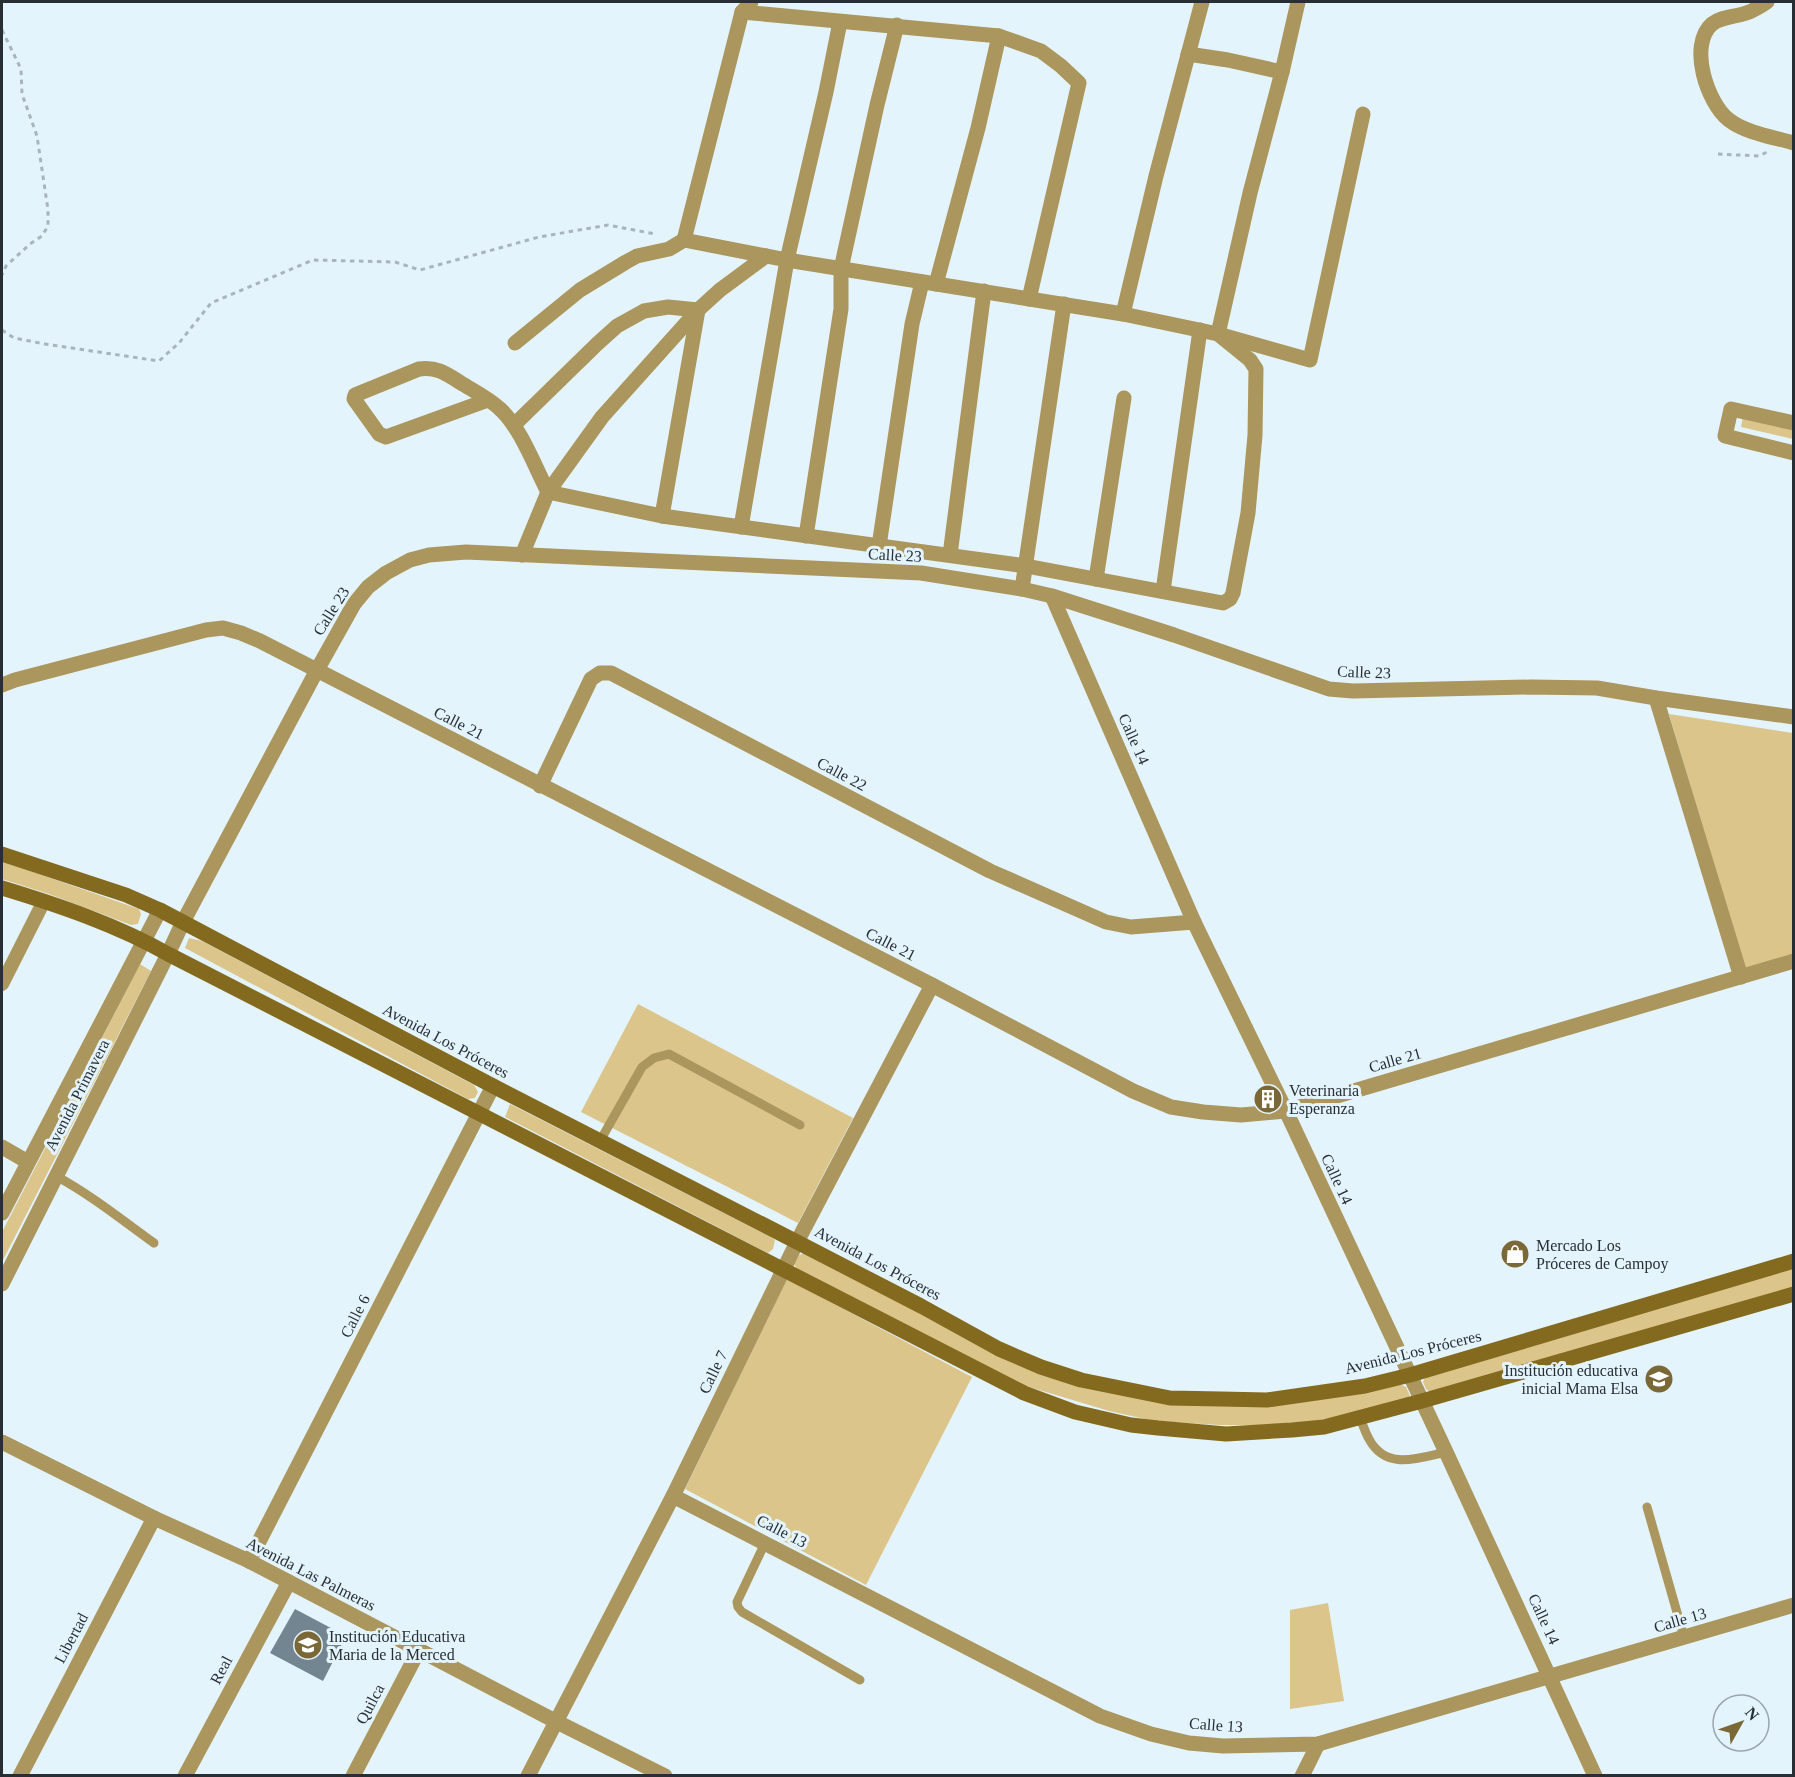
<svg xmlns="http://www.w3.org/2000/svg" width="1795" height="1777" viewBox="0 0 1795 1777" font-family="Georgia,serif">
<rect width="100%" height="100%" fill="#e4f4fd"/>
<g fill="#dbc58b">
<polygon points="1743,416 1793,427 1793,439 1741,427"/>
<polygon points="1669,714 1793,733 1793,954 1745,969"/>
<polygon points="2,861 139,909 141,914 138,924 131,925 49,894 2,879"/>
<polygon points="189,938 202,941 474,1085 478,1092 475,1098 468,1099 185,948"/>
<polygon points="140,964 151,971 2,1262 2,1232"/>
<polygon points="638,1004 853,1118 798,1223 581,1112"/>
<polygon points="510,1104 769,1236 775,1240 773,1249 768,1253 505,1117"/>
<polygon points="805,1253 1033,1371 1158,1402 1400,1384 1406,1387 1410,1396 1406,1401 1325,1420 1273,1425 1220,1425 1154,1421 1109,1411 1026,1386 797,1269 794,1264 799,1255"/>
<polygon points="1793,1268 1793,1287 1432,1393 1426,1389 1423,1382 1426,1375"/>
<polygon points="787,1279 972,1377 866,1585 685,1489"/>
<polygon points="1328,1603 1344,1701 1290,1709 1290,1610"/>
</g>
<polygon fill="#738590" points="295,1609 346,1636 323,1681 270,1653"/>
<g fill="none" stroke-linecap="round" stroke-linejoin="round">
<g stroke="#a8b5bd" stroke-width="3" stroke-dasharray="4.5 4.5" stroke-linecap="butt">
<polyline points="2,30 21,69 22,94 37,136 48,210 48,226 42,236 30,244 6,266 2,275"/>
<polyline points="1718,154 1759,156 1767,152"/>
<polyline points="2,330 14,338 45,344 159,361 179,343 211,303 313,260 395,262 420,270 539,237 608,225 655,234"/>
</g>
<g stroke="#ab965d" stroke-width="9">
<polyline points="600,1141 642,1067 654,1058 669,1054 800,1125"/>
<path d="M56,1176C91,1195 122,1220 154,1243"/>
<path d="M1359,1417C1363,1424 1365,1432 1369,1439C1386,1471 1418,1458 1446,1452"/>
<polyline points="1647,1507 1684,1637"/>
<polyline points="765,1543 737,1602 738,1607 742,1612 860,1680"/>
</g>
<polyline stroke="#ab965d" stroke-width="14" points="2,984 44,901"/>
<g stroke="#ab965d" stroke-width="15">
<path d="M1767,2C1759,7 1752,12 1743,14C1732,17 1721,17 1712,24C1688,45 1707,103 1729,120C1746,133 1773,137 1794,143"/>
<polyline points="742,12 999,36 1041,51 1061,66 1079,83 1029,299"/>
<polyline points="1188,54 1228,60 1282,72"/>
<polyline points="684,240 742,12 751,2"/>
<polyline points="936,284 978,128 999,36"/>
<polyline points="1123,314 1156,176 1202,2"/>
<polyline points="515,343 580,290 626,262 637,256 669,249 684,240 787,260 1123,314 1218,334 1310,360 1363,114"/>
<path d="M488,400L386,437L379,434L354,399L355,395L419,369C436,366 447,374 461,383C474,391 488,398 499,408C520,426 535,467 548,492L662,516L1026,566L1223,603L1230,599L1233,593L1248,513L1255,435L1256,369L1250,360L1218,334L1250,193L1282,72L1298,2"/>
<polyline points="1794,423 1731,409 1725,436 1794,453"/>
<polyline points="514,425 597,344 617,326 644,311 668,307 698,310 662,516"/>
<polyline points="741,527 787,260 826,92 840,22"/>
<polyline points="806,536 841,309 841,269 877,105 897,25"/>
<polyline points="879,546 912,324 922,282"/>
<polyline points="522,555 548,492 602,417 698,310 720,290 766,256"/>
<polyline points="950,555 984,291"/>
<polyline points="1096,579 1124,398"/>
<polyline points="1022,589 1064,304"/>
<polyline points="1163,591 1200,330"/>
<polyline points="1052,596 1194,922 1286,1111 1446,1452 1595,1776"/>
<polyline points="2,685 15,680 206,630 223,628 241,633 260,641 932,985 1133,1091 1171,1107 1203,1112 1241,1115 1286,1111 1794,961"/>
<polyline points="1656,698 1741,977"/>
<polyline points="540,786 591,679 600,673 611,673 990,871 1106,922 1131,927 1194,922"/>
<polyline points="183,922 317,670 354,604 368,587 386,573 410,560 429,555 466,552 921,573 1022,589 1052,596 1174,635 1329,689 1353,691 1531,687 1597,688 1656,698 1794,717"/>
<polyline points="2,1147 28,1162"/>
<polyline points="673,1496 1100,1716 1151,1734 1189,1743 1223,1746 1318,1744 1794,1605"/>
<polyline points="249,1561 493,1086"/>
<polyline points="20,1776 154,1518"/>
<polyline points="185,1776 289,1582"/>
<polyline points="353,1776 419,1650"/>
<polyline points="528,1776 673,1496 797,1242 932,985"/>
<polyline points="1302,1776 1318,1744"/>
</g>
<g stroke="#ab965d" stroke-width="15">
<polyline points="2,1213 160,910"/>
<polyline points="2,1284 168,954 183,922"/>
<polyline points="2,1442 154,1518 249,1561 557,1722 665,1776"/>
</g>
<g stroke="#846a1e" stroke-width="15">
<polyline points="2,854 126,895 160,910 493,1086 797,1242 921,1306 999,1349 1041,1367 1081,1380 1170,1398 1221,1399 1267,1400 1365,1386 1410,1375 1794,1261"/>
<path d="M2,888C58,905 117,925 168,954L1024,1393L1075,1412L1131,1425L1158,1428L1226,1434L1292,1430L1324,1427L1422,1401L1794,1294"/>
</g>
</g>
<defs>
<g id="building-disc" transform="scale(1.5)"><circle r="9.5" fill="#7a6836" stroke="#e4f4fd"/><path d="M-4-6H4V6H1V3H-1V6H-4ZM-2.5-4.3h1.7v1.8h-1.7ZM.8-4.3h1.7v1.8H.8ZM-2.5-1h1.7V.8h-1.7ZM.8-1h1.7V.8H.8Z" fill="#fff"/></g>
<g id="shop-disc" transform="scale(1.5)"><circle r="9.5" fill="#7a6836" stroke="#e4f4fd"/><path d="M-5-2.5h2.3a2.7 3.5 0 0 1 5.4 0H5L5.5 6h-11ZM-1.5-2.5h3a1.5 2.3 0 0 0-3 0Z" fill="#fff"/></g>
<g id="school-disc" transform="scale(1.5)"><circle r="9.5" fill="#7a6836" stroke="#e4f4fd"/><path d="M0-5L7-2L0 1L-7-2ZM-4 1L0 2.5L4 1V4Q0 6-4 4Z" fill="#fff"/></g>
</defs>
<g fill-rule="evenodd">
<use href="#building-disc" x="1268" y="1099"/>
<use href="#shop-disc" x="1515" y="1254"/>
<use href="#school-disc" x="1659" y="1379"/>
<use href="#school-disc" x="308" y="1645"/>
</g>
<g text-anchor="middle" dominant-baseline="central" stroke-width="6" stroke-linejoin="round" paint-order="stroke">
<g font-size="16" fill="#282f34" stroke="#e4f4fd">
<text transform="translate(895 555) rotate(3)">Calle 23</text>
<text transform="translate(331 611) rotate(-58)">Calle 23</text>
<text transform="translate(1364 672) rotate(2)">Calle 23</text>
<text transform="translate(459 723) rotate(27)">Calle 21</text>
<text transform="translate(1134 739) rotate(66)">Calle 14</text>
<text transform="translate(842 774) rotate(28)">Calle 22</text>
<text transform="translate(891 944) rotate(27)">Calle 21</text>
<text transform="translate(446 1041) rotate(28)">Avenida Los Próceres</text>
<text transform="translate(1395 1060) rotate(-16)">Calle 21</text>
<text transform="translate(77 1095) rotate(-63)">Avenida Primavera</text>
<text transform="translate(1337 1179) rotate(65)">Calle 14</text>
<text transform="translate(878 1263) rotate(28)">Avenida Los Próceres</text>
<text transform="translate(355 1316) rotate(-63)">Calle 6</text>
<text transform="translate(1413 1352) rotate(-14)">Avenida Los Próceres</text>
<text transform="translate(713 1372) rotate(-64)">Calle 7</text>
<text transform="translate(782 1531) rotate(27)">Calle 13</text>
<text transform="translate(311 1574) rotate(27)">Avenida Las Palmeras</text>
<text transform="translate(1544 1619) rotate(65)">Calle 14</text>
<text transform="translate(1680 1620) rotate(-16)">Calle 13</text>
<text transform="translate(71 1638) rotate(-62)">Libertad</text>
<text transform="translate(221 1670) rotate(-62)">Real</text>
<text transform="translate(370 1704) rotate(-62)">Quilca</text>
<text transform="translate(1216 1725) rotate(4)">Calle 13</text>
</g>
<g font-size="16" fill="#282f34" stroke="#e4f4fd" text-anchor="start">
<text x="1289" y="1090">Veterinaria<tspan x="1289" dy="18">Esperanza</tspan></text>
<text x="1536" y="1245">Mercado Los<tspan x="1536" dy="18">Próceres de Campoy</tspan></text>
<text x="1638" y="1370" text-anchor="end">Institución educativa<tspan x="1638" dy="18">inicial Mama Elsa</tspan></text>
<text x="329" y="1636">Institución Educativa<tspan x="329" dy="18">Maria de la Merced</tspan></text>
</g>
</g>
<rect width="1795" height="1777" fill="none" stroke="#282f34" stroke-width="6"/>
<g transform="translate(1741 1723) rotate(50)"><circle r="28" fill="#e4f4fd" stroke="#99a5ad" stroke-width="1.5"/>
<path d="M0-4.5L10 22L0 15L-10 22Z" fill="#7a6836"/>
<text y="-9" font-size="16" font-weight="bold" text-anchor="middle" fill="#282f34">N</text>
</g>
</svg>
